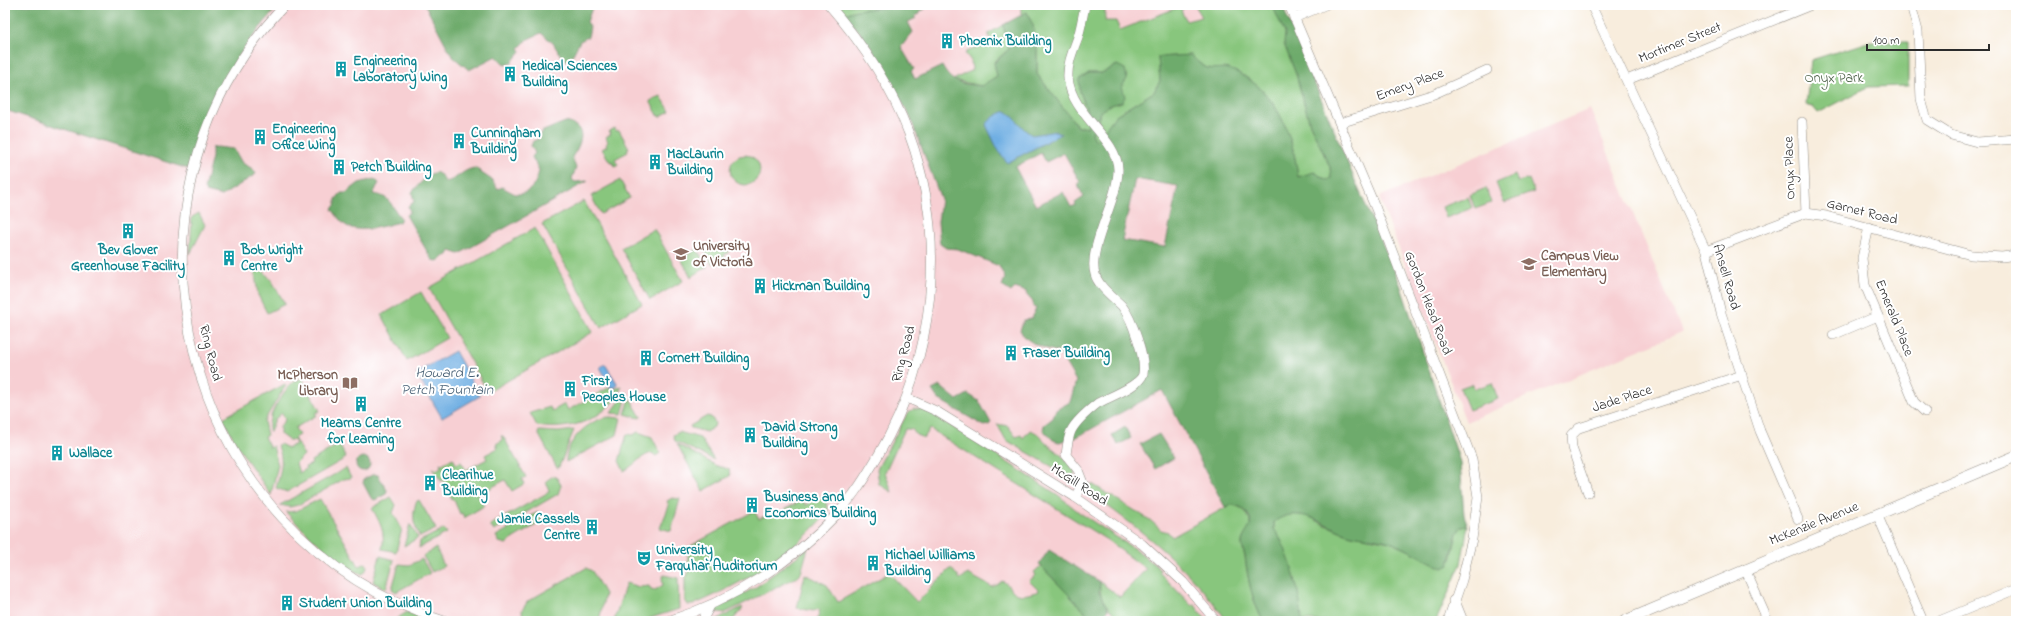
<svg xmlns="http://www.w3.org/2000/svg" width="2021" height="626" viewBox="0 0 2021 626" font-family="'Indie Flower',sans-serif">
<rect width="100%" height="100%" fill="#fff"/>
<filter id="ink" filterUnits="userSpaceOnUse"><feTurbulence type="fractalNoise" baseFrequency=".025" numOctaves="2"/><feDisplacementMap in="SourceGraphic" scale="8" xChannelSelector="R" yChannelSelector="G"/><feConvolveMatrix kernelMatrix="1 2 1 2 8 2 1 2 1" color-interpolation-filters="sRGB"/></filter>
<filter id="wash" filterUnits="userSpaceOnUse"><feTurbulence type="fractalNoise" baseFrequency=".012" numOctaves="4" result="noise"/><feDisplacementMap in="SourceGraphic" scale="16" xChannelSelector="R" yChannelSelector="G"/><feGaussianBlur stdDeviation="0.9" result="paint"/><feColorMatrix in="noise" values="0 0 0 0 0 0 0 0 0 0 0 0 0 0 0 0 0 1.4 0 .05"/><feComposite in="paint" operator="in"/></filter>
<g filter="url(#wash)">
<rect width="100%" height="100%" fill="#f8eddd"/>
<g fill="#f7cfd3">
<polygon points="5,5 1261,5 1427,621 5,621"/>
<polygon points="1590,109 1682,332 1466,422 1379,197"/>
</g>
<g fill="#88c67d" stroke="#5a7854">
<path d="M841,5H893C876,12 860,5 844,15Z"/>
<path d="M1021,5H1105V21H1116L1120,30L1184,5H1190L1181,10L1186,21L1202,17L1195,5H1272L1286,33L1284,44L1296,74L1310,124L1330,167L1331,178L1327,180L1298,177C1293,133 1274,85 1229,69C1223,67 1214,70 1208,68C1202,67 1195,59 1191,55L1158,57L1160,81L1154,92L1116,115L1096,141L1092,134C1103,112 1096,108 1122,102L1117,65L1102,73H1088L1080,92L1086,108L1088,127H1078L1037,74V47L1027,12L1021,15Z"/>
<polygon points="1003,25 1009,49 994,62 997,76 982,86 953,80 972,70 971,61 965,53 991,40 988,34"/>
<polygon points="1868,42 1908,42 1908,86 1868,87 1818,113 1813,107 1806,105 1811,60"/>
<polygon points="661,96 670,111 659,117 650,101"/>
<polygon points="615,128 616,131 619,130 629,148 627,150 628,152 615,159 618,165 615,166 612,161 610,162 602,149 607,146 606,144 608,142 606,137 611,134 609,131"/>
<circle cx="745" cy="170" r="15"/>
<polygon points="1515,175 1518,182 1529,179 1534,192 1504,203 1496,183"/>
<polygon points="620,180 630,198 601,214 591,196"/>
<polygon points="1486,188 1491,203 1475,209 1470,195"/>
<polygon points="1468,197 1472,208 1446,218 1442,207"/>
<polygon points="584,201 642,304 601,328 542,224"/>
<polygon points="199,213 205,225 190,254 192,217"/>
<polygon points="535,228 593,332 488,392 429,288"/>
<polygon points="654,229 683,281 650,300 621,248"/>
<polygon points="719,246 721,248 725,246 729,252 724,255 725,257 712,264 705,251"/>
<polygon points="697,249 707,267 691,277 681,259"/>
<polygon points="258,265 272,281 285,304 267,313 258,295 254,267"/>
<polygon points="421,292 447,338 407,361 382,315"/>
<path d="M302,378L320,411L315,413L317,415L295,428L299,435L294,438L304,455L296,463L299,473L306,469L305,467L312,464L311,461L339,444L346,458L287,492L276,488C280,474 285,459 277,445L280,444L288,448L296,444L294,440H288L280,434V426L285,420L282,413L275,419L270,432C264,420 282,394 291,384C293,381 298,380 302,378Z"/>
<polygon points="1492,383 1498,399 1469,410 1460,388 1471,384 1475,389"/>
<polygon points="285,384 286,385 264,421 267,435 264,437 270,448 273,446 278,465 271,495 238,447 223,418"/>
<path d="M622,386C609,419 570,432 537,426L530,413L550,407L552,411L565,404L568,410L610,387L613,390Z"/>
<polygon points="626,393 628,393 622,414 611,413"/>
<polygon points="630,398 641,417 639,418 625,414"/>
<path d="M913,409H922L931,413L1058,495L1080,513L1142,554L1161,570L1159,572L1192,606L1194,604L1207,621H1122C1109,609 1098,601 1100,582L1120,597L1146,569L1107,540L930,429L924,438L916,435L912,429H905L885,472L892,492L879,484L877,469L906,416Z"/>
<polygon points="707,416 711,417 715,423 714,427 706,432 691,428 690,426"/>
<path d="M610,417L621,418L617,435L566,462C565,441 590,418 610,417Z"/>
<path d="M997,424L1008,426L1016,437L1021,435L1023,438L1030,430C1040,433 1042,440 1050,446C1063,457 1065,457 1075,472L1072,478L1006,440Z"/>
<polygon points="574,430 559,467 557,468 538,433 539,431 558,432"/>
<path d="M638,432L652,437L660,453L656,456L652,453C640,456 635,465 624,471L619,461L627,434L633,435Z"/>
<polygon points="679,432 700,438 714,460 675,441 673,435"/>
<polygon points="501,436 503,436 526,477 522,479 524,484 512,491 505,480 478,495 484,506 464,518 462,513 460,514 454,500 452,500 443,480 441,481 432,468 436,470 441,467 440,463 442,464 453,458 456,464 461,462 466,470 487,459 485,455 498,448 496,444 503,440"/>
<polygon points="677,444 717,466 729,469 730,476 703,491"/>
<polygon points="346,468 351,478 344,479 298,505 290,507 280,505"/>
<polygon points="553,476 557,478 561,485 558,494 494,531 490,525 549,492 546,481"/>
<path d="M1092,484L1150,520L1161,530L1168,532L1172,537L1230,505C1240,505 1249,512 1250,523C1251,531 1243,534 1242,542C1242,547 1244,552 1245,557C1248,580 1252,600 1263,621H1227C1189,567 1138,527 1085,490L1087,486Z"/>
<path d="M823,496L828,507V512C795,554 741,584 693,605H688L685,600V578L688,574V551L687,548L754,511L759,519L773,512L775,515L802,500L806,505Z"/>
<path d="M391,497L396,505L393,513L402,529L396,552L382,549C386,532 380,523 372,508Z"/>
<polygon points="672,498 680,499 671,531 660,528 669,506 667,501"/>
<path d="M320,499L359,566L366,563C368,567 366,571 363,574C348,573 297,525 286,512L296,511Z"/>
<path d="M419,500L436,529L420,537C413,524 412,517 416,502Z"/>
<polygon points="538,512 543,521 512,539 512,540 506,544 499,542 496,536"/>
<polygon points="1291,514 1309,516 1321,523 1347,534 1390,542 1422,556 1451,560 1457,533 1461,527 1468,526 1461,564 1436,621 1302,621 1295,578 1274,529 1274,522 1280,517"/>
<polygon points="410,524 418,538 404,546"/>
<polygon points="444,529 447,533 419,548 420,541"/>
<polygon points="436,548 444,566 432,572 423,556"/>
<polygon points="808,548 801,573 797,577 725,613 711,611 756,587"/>
<polygon points="380,556 394,560 386,589 373,582"/>
<polygon points="422,559 430,573 396,592 392,589 399,564 409,565"/>
<path d="M1041,566L1094,621H817L820,609L813,611L797,608L805,574L827,585L838,602L889,573L917,602L951,568L960,579L968,574L992,587L997,585L1002,581C1007,583 1008,586 1012,590C1019,598 1029,594 1039,591L1029,581L1036,575L1034,572Z"/>
<polygon points="586,568 592,571 605,594 599,621 523,621 522,610 528,601"/>
<polygon points="664,575 678,578 679,609 641,621 614,621 626,583 639,587 649,586 651,589 655,590 663,585 662,578"/>
<polygon points="742,607 743,608 732,621 714,621"/>
<polygon points="407,612 430,621 393,621"/>
</g>
<g fill="#6eab6c" stroke="#4c6b4c" fill-rule="evenodd">
<path d="M5,5H279C267,20 254,34 243,50C217,86 203,128 188,169L5,110Z"/>
<polygon points="425,5 593,5 587,22 590,27 588,37 580,41 571,58 564,61 553,43 541,33 528,39 519,48 521,51 511,63 505,65 496,56 469,70 452,56"/>
<path d="M893,5H923L925,9L919,12L920,14L915,16L916,18L908,22L913,32L901,47L914,69L911,71L915,79L942,66C952,85 962,83 981,86L997,76L994,63L1009,49L1003,25L1027,12L1033,25L1037,47V74L1078,127H1088L1086,108L1080,92L1079,79L1089,73H1102L1117,65L1125,69L1127,79L1122,86L1125,97L1122,102C1096,108 1103,112 1092,133L1096,141L1116,115L1154,92L1160,81L1158,57L1191,55C1195,59 1202,67 1208,68C1214,70 1223,67 1229,69C1274,85 1293,133 1298,177L1314,172L1327,180L1331,178L1330,167L1310,124L1296,74L1284,44L1285,33L1272,5H1282L1359,190L1399,281L1460,462L1464,515L1468,526L1461,527L1457,533L1449,565L1443,568C1425,560 1409,549 1390,542C1376,537 1359,538 1345,533C1322,524 1298,504 1274,522V529C1289,547 1301,597 1302,621H1263C1252,600 1248,580 1245,556C1244,552 1242,548 1242,544C1242,532 1257,527 1247,513C1242,506 1233,503 1225,507L1162,390L1075,438L1059,442L1053,440L1043,430L1044,425L1053,418L1056,410L1070,402L1076,381L1059,352C1044,348 1027,344 1020,330L1024,320L1032,319L1036,308L1033,307V302L1026,294L1027,292L1015,288L1011,292L1002,286L1005,278L999,266L958,249L946,248L940,244L938,222L941,199L910,117L883,65L860,33L844,15C860,5 876,12 893,5ZM1041,153L1046,162L1064,153L1080,182L1077,184L1084,197L1075,203L1076,205L1071,207L1063,192L1036,206L1015,167ZM1135,179L1178,186L1165,247L1122,240Z"/>
<path d="M565,122C588,126 582,143 572,157L576,168L572,179L575,182L588,181L459,254L450,251L448,255L443,257L441,259L437,261L432,260L406,215L410,212L408,206L414,202L412,192L428,175L436,172L442,176L445,182C458,180 464,167 478,168L480,172L492,180L498,189L502,187L515,194C530,195 537,183 539,170L532,157L535,153L531,146L533,141L538,139L541,132Z"/>
<polygon points="217,147 234,149 242,163 253,169 256,174 222,196 206,192 204,189 212,157 212,148"/>
<path d="M374,179L379,183L373,194C391,196 390,205 401,218L399,222C384,226 357,235 344,224C339,220 336,214 332,209L336,204V199L341,193H346L359,183Z"/>
<polygon points="940,386 957,400 968,394 979,401 991,423 989,425 984,426 938,399 932,390"/>
<polygon points="1125,427 1131,438 1118,445 1112,435"/>
<polygon points="1159,434 1174,458 1155,469 1140,444"/>
<circle cx="363" cy="464" r="7"/>
<polygon points="374,474 378,475 387,490 386,494 375,500 371,498 363,483 364,479"/>
<polygon points="1049,550 1100,582 1099,592 1108,609 1101,621 1094,621 1039,564"/>
</g>
<g fill="#70afe3" stroke="#4e6d87">
<path d="M1006,111C1018,119 1020,128 1032,135L1056,131L1061,134L1007,163L997,148L986,125C991,118 997,114 1006,111Z"/>
<polygon points="455,351 480,396 442,418 416,373"/>
<polygon points="605,364 617,383 616,387 611,388 600,367"/>
</g>
</g>
<g filter="url(#ink)">
<g fill="none" stroke-linecap="round" stroke-linejoin="round">
<g stroke="#928c84" stroke-width="10">
<g id="minor">
<path d="M285,5C94,203 183,539 444,621"/>
<polyline points="1289,5 1376,209 1472,459 1478,497 1472,539 1462,580 1448,621"/>
<polyline points="1591,5 1706,251 1721,313 1760,431 1798,519"/>
<polyline points="1911,5 1918,31 1921,99 1927,120 1951,135 1977,142 2016,139"/>
<polyline points="1294,18 1325,5"/>
<polyline points="1627,80 1811,5"/>
<polyline points="1802,122 1806,213"/>
<polyline points="1340,123 1434,94 1487,70"/>
<polyline points="1869,227 1862,258 1865,285 1914,402 1925,412"/>
<polyline points="1706,251 1806,213 1826,216 1971,255 2002,257 2016,255"/>
<polyline points="1833,335 1878,316"/>
<polyline points="907,398 936,411 1075,497 1142,544 1183,582 1216,621"/>
<polyline points="1588,493 1572,448 1571,436 1579,428 1742,375"/>
<path d="M1075,497L1083,483L1078,470L1066,455C1067,447 1068,438 1071,431C1076,421 1089,410 1098,403C1109,397 1140,386 1143,374C1146,358 1132,319 1122,306C1113,297 1098,286 1095,274C1087,248 1119,198 1118,169C1117,137 1072,116 1068,78C1067,64 1073,51 1078,37C1081,27 1083,16 1085,5"/>
<polyline points="1877,514 1923,621"/>
<polyline points="1745,569 1768,621"/>
<path d="M668,621C732,601 791,563 837,514C854,496 866,476 879,454C935,358 948,239 909,134C891,86 863,44 829,5"/>
<polyline points="702,621 710,606"/>
<polyline points="1939,621 2016,589"/>
</g>
</g>
<g stroke="#928c84" stroke-width="12">
<g id="major">
<polyline points="1454,601 1462,621"/>
<polyline points="1625,621 2016,456"/>
</g>
</g>
<use href="#minor" stroke="#fff" stroke-width="9"/>
<use href="#major" stroke="#fff" stroke-width="11"/>
</g>
</g>
<defs>
<g id="building-bare" transform="scale(1.2)"><path d="M-4-6H4V6H1V3H-1V6H-4ZM-2.5-4.3h1.7v1.8h-1.7ZM.8-4.3h1.7v1.8H.8ZM-2.5-1h1.7V.8h-1.7ZM.8-1h1.7V.8H.8Z" fill="#0f9aa8" stroke="#fff" stroke-width="2.5" paint-order="stroke"/></g>
<g id="university-bare" transform="scale(1.2)"><path d="M0-5L7-2L0 1L-7-2ZM-4 1L0 2.5L4 1V4Q0 6-4 4Z" fill="#8d6e63" stroke="#fff" stroke-width="2.5" paint-order="stroke"/></g>
<g id="school-bare" transform="scale(1.2)"><path d="M0-5L7-2L0 1L-7-2ZM-4 1L0 2.5L4 1V4Q0 6-4 4Z" fill="#8d6e63" stroke="#fff" stroke-width="2.5" paint-order="stroke"/></g>
<g id="library-bare" transform="scale(1.2)"><path d="M-6-4Q-3-5.5-.7-3.5V5Q-3 3-6 4ZM6-4Q3-5.5 .7-3.5V5Q3 3 6 4Z" fill="#8d6e63" stroke="#fff" stroke-width="2.5" paint-order="stroke"/></g>
<g id="theatre-bare" transform="scale(1.2)"><path d="M-5-5.5Q0-4 5-5.5V0Q5 5 0 6Q-5 5-5 0ZM-3.3-2.5H-1v1.5H-3.3ZM1-2.5H3.3v1.5H1ZM-2.8 1Q0 5.5 2.8 1Z" fill="#0f9aa8" stroke="#fff" stroke-width="2.5" paint-order="stroke"/></g>
</defs>
<g fill-rule="evenodd">
<use href="#building-bare" x="947" y="41"/>
<use href="#building-bare" x="341" y="69"/>
<use href="#building-bare" x="510" y="74"/>
<use href="#building-bare" x="260" y="137"/>
<use href="#building-bare" x="459" y="141"/>
<use href="#building-bare" x="655" y="162"/>
<use href="#building-bare" x="339" y="167"/>
<use href="#building-bare" x="128" y="231"/>
<use href="#university-bare" x="681" y="254"/>
<use href="#building-bare" x="229" y="258"/>
<use href="#school-bare" x="1529" y="264"/>
<use href="#building-bare" x="760" y="286"/>
<use href="#building-bare" x="1011" y="353"/>
<use href="#building-bare" x="646" y="358"/>
<use href="#library-bare" x="350" y="383"/>
<use href="#building-bare" x="570" y="389"/>
<use href="#building-bare" x="361" y="404"/>
<use href="#building-bare" x="750" y="435"/>
<use href="#building-bare" x="57" y="453"/>
<use href="#building-bare" x="430" y="483"/>
<use href="#building-bare" x="752" y="505"/>
<use href="#building-bare" x="592" y="527"/>
<use href="#theatre-bare" x="644" y="558"/>
<use href="#building-bare" x="873" y="563"/>
<use href="#building-bare" x="287" y="603"/>
</g>
<g text-anchor="middle" dominant-baseline="central" stroke-width="4" stroke-linejoin="round" paint-order="stroke">
<g font-size="14" font-weight="bold" fill="#0d838f" stroke="#fff" text-anchor="start">
<text x="959" y="41">Phoenix Building</text>
<text x="353" y="61">Engineering<tspan x="353" dy="16">Laboratory Wing</tspan></text>
<text x="522" y="66">Medical Sciences<tspan x="522" dy="16">Building</tspan></text>
<text x="272" y="129">Engineering<tspan x="272" dy="16">Office Wing</tspan></text>
<text x="471" y="133">Cunningham<tspan x="471" dy="16">Building</tspan></text>
<text x="667" y="154">MacLaurin<tspan x="667" dy="16">Building</tspan></text>
<text x="351" y="167">Petch Building</text>
<text x="128" y="250" text-anchor="middle">Bev Glover<tspan x="128" dy="16">Greenhouse Facility</tspan></text>
<text x="241" y="250">Bob Wright<tspan x="241" dy="16">Centre</tspan></text>
<text x="772" y="286">Hickman Building</text>
<text x="1023" y="353">Fraser Building</text>
<text x="658" y="358">Cornett Building</text>
<text x="582" y="381">First<tspan x="582" dy="16">Peoples House</tspan></text>
<text x="361" y="423" text-anchor="middle">Mearns Centre<tspan x="361" dy="16">for Learning</tspan></text>
<text x="762" y="427">David Strong<tspan x="762" dy="16">Building</tspan></text>
<text x="69" y="453">Wallace</text>
<text x="442" y="475">Clearihue<tspan x="442" dy="16">Building</tspan></text>
<text x="764" y="497">Business and<tspan x="764" dy="16">Economics Building</tspan></text>
<text x="580" y="519" text-anchor="end">Jamie Cassels<tspan x="580" dy="16">Centre</tspan></text>
<text x="656" y="550">University<tspan x="656" dy="16">Farquhar Auditorium</tspan></text>
<text x="885" y="555">Michael Williams<tspan x="885" dy="16">Building</tspan></text>
<text x="299" y="603">Student Union Building</text>
</g>
<g font-size="14" fill="#2b2b2b" stroke="#fff">
<text transform="translate(1680 43) rotate(-22)">Mortimer Street</text>
<text transform="translate(1410 85) rotate(-20)">Emery Place</text>
<text transform="translate(1790 168) rotate(-92)">Onyx Place</text>
<text transform="translate(1862 212) rotate(14)">Garnet Road</text>
<text transform="translate(1726 277) rotate(74)">Ansell Road</text>
<text transform="translate(1428 303) rotate(69)">Gordon Head Road</text>
<text transform="translate(1894 318) rotate(68)">Emerald Place</text>
<text transform="translate(210 353) rotate(76)">Ring Road</text>
<text transform="translate(904 354) rotate(-75)">Ring Road</text>
<text transform="translate(1622 399) rotate(-18)">Jade Place</text>
<text transform="translate(1079 485) rotate(33)">McGill Road</text>
<text transform="translate(1814 524) rotate(-22)">McKenzie Avenue</text>
</g>
<g font-size="14" fill="#4c6148" stroke="#fff">
<text x="1834" y="78">Onyx Park</text>
</g>
<g font-size="14" font-weight="bold" fill="#785e54" stroke="#fff" text-anchor="start">
<text x="693" y="246">University<tspan x="693" dy="16">of Victoria</tspan></text>
<text x="1541" y="256">Campus View<tspan x="1541" dy="16">Elementary</tspan></text>
<text x="338" y="375" text-anchor="end">McPherson<tspan x="338" dy="16">Library</tspan></text>
</g>
<g font-size="15" font-style="italic" fill="#476075" stroke="#fff">
<text x="447" y="373">Howard E.<tspan x="447" dy="17">Petch Fountain</tspan></text>
</g>
</g>
<rect width="2021" height="626" fill="none" stroke="#fff" stroke-width="20"/>
<path d="M1867 44v6h122v-6" fill="none" stroke="#2b2b2b" stroke-width="2"/>
<text x="1873" y="44" font-size="12" fill="#2b2b2b" stroke="#ffffff" stroke-width="3" paint-order="stroke">100 m</text>
</svg>
